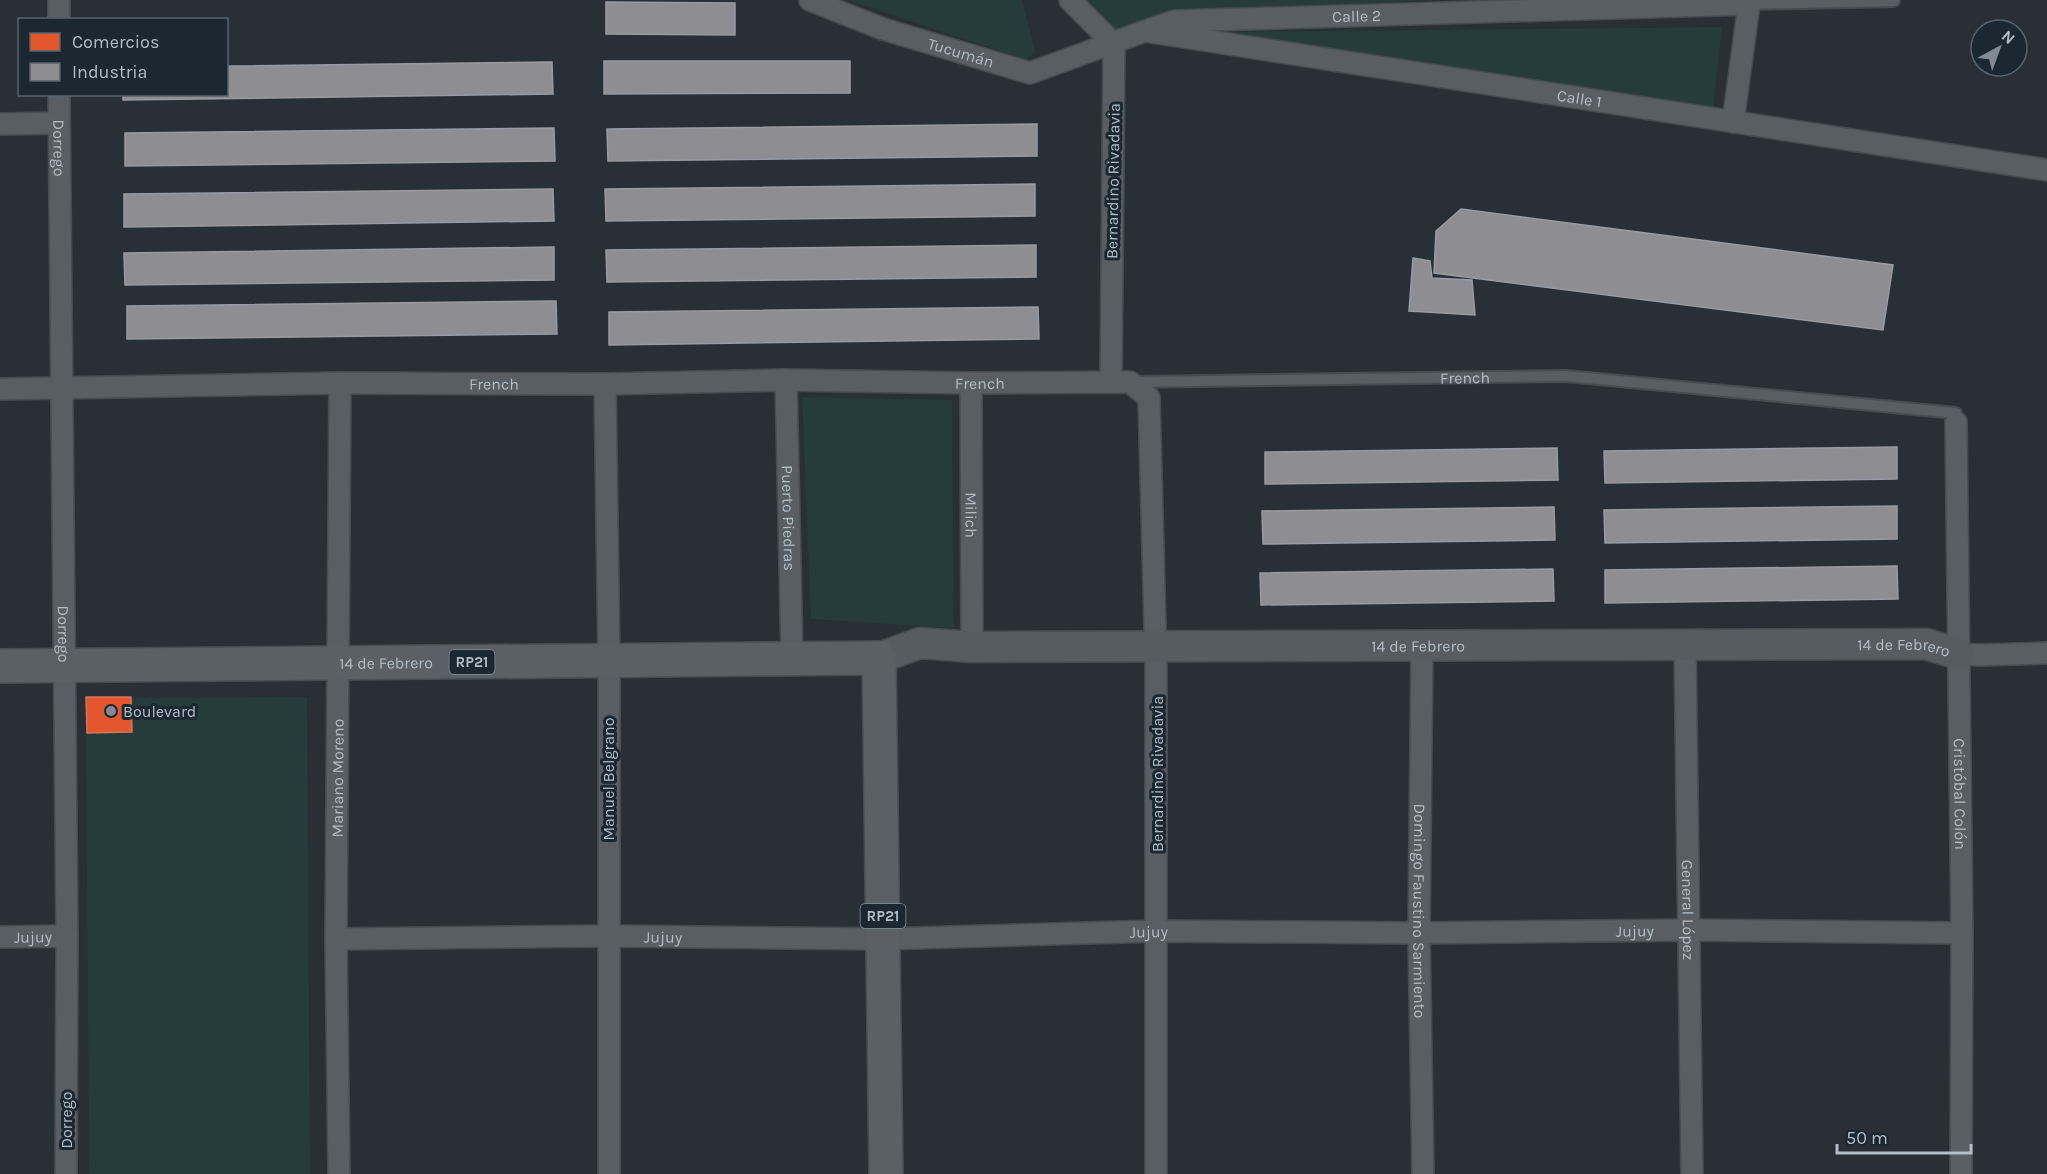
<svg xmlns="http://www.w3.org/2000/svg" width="2047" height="1174" viewBox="0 0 2047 1174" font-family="Karla,sans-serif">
<rect width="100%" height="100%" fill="#282f36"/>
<g fill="#253b3c">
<polygon points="848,0 1022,0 1035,52 1026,60"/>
<polygon points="1082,0 1430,0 1173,14 1111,31"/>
<polygon points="1722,27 1713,108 1210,32"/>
<polygon points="802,397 952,400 954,628 811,619"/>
<polygon points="307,697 310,1174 89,1174 86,698"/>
</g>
<polygon fill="#e4572e" stroke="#d5765c" stroke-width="1.5" points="86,697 131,697 132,732 87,733"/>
<g fill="#8d8d92" stroke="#989ba2" stroke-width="1.5">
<polygon points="606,2 735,3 735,35 606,34"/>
<polygon points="604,61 850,61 850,93 604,94"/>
<polygon points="552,62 553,94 123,100 123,94 226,94 226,66"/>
<polygon points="1037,124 1037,156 608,161 607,129"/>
<polygon points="554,128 555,161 125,166 125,133"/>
<polygon points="1035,184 1035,216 606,221 605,189"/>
<polygon points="553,189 554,221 124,227 124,194"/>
<polygon points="1461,209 1893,265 1883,330 1434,273 1436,231"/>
<polygon points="1036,245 1036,277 607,282 606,250"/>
<polygon points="554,247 554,280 125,285 124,253"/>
<polygon points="1413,258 1430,261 1432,278 1472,280 1475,315 1409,311"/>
<polygon points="556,301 557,334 127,339 127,306"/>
<polygon points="1038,307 1039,339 609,345 609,312"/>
<polygon points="1897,447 1897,479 1605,483 1604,451"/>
<polygon points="1557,448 1558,480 1265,484 1265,452"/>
<polygon points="1897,506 1897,539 1605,543 1604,510"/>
<polygon points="1554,507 1555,540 1263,544 1262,511"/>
<polygon points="1897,566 1898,599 1605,603 1605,570"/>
<polygon points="1553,569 1554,601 1261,605 1260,573"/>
</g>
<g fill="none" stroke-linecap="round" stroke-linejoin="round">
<g stroke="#464b51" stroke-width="14">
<g id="service">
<polyline points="1749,4 1894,1"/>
<path id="s1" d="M1133,382L1566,376L1956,413V422"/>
</g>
</g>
<g stroke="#464b51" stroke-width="24">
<g id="minor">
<path id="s2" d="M810,0L883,29L1030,73L1145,31L2047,170"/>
<polyline points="1070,0 1114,44 1111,381"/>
<polyline points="59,20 59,0"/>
<path id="s3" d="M1151,29L1175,21L1749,4L1733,122"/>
<path id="s4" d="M59,94L67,936L66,1174"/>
<polyline points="0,124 59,123"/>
<path id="s5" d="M786,380L792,657"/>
<path id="s6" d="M971,383L972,647"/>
<polyline points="605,384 609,660 609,1174"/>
<path id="s7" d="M0,389L340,383L605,384L786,380L971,383L1130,382L1149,398L1156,665V1174"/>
<path id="s8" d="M1956,422L1962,933L1961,1174"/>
<path id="s9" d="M1685,644L1692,1174"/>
<path id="s10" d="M1422,647L1419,933L1423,1174"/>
<polyline points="1958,654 1981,655 2047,653"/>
<path id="s11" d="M0,937L67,936"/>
<path id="s12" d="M336,939L608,936L883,939L1157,931L1419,933L1689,930L1962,933"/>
<path id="s13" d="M339,1174L336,939L340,383"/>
</g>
</g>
<g stroke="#464b51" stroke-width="33">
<g id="secondary">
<path id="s14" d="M879,658L920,643L972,647L1926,644L1958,654"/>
</g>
</g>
<g stroke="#464c53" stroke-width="36">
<g id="primary">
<path id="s15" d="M0,666L879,658L886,1174"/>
</g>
</g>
<use href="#service" stroke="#585e64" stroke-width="10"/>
<use href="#minor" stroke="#585e64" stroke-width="21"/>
<use href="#secondary" stroke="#575c62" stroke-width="30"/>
<use href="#primary" stroke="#5a6066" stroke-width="33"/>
</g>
<circle fill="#828b95" stroke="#1b2731" stroke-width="2" cx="111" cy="711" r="6"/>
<g text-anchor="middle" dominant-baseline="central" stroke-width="6" stroke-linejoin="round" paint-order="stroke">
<g fill="#1b2731" stroke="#85909b" stroke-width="1.5">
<rect x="449.5" y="650" width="45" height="24" rx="4.5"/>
<rect x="860.5" y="904" width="45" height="24" rx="4.5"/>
</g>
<g font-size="15" font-weight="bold" fill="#b2bdc8">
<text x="472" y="662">RP21</text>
<text x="883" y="916">RP21</text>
</g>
<g font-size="16" fill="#b2bdc8" stroke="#1b2731">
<text stroke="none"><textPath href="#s3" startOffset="207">Calle 2</textPath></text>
<text stroke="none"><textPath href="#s2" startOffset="160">Tucumán</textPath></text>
<text stroke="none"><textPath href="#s2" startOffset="794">Calle 1</textPath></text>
<text stroke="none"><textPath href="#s4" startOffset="54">Dorrego</textPath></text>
<text transform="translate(1113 181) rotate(-89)">Bernardino Rivadavia</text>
<text stroke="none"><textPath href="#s1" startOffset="332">French</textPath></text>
<text stroke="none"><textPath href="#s7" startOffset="980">French</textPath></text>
<text stroke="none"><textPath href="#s7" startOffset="494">French</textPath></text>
<text stroke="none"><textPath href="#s6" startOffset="132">Milich</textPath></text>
<text stroke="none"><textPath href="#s5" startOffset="138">Puerto Piedras</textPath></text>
<text stroke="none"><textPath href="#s4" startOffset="540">Dorrego</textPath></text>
<text stroke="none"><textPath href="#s14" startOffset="542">14 de Febrero</textPath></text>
<text stroke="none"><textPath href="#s14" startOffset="1028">14 de Febrero</textPath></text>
<text stroke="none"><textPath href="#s15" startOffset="386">14 de Febrero</textPath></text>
<text transform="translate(1157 774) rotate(-90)">Bernardino Rivadavia</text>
<text stroke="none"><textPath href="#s13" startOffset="396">Mariano Moreno</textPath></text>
<text transform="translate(608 779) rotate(-90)">Manuel Belgrano</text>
<text stroke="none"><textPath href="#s8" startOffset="372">Cristóbal Colón</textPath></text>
<text stroke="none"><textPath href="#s9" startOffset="266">General López</textPath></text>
<text stroke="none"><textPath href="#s10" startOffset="264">Domingo Faustino Sarmiento</textPath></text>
<text stroke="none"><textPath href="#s12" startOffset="813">Jujuy</textPath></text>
<text stroke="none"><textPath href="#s12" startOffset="1299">Jujuy</textPath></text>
<text stroke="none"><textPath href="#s11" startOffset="33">Jujuy</textPath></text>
<text stroke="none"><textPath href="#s12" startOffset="327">Jujuy</textPath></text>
<text transform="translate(66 1120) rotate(-90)">Dorrego</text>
</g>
<g font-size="16" fill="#b2bdc8" stroke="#1b2731" text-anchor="start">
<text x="123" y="711">Boulevard</text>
</g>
</g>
<rect x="18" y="18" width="210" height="78" fill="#1b2731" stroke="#57636d" stroke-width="1.5"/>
<rect x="30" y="33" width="30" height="18" fill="#e4572e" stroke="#57636d" stroke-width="1.5"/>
<text x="72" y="48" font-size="18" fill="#b2bdc8">Comercios</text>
<rect x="30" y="63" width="30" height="18" fill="#8d8d92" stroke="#57636d" stroke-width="1.5"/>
<text x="72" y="78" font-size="18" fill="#b2bdc8">Industria</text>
<g transform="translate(1999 48) rotate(41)"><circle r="28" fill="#1b2731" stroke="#57636d" stroke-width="1.5"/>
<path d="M0-4.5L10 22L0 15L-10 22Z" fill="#828b95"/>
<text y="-9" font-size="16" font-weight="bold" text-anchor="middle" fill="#b2bdc8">N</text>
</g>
<path d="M1837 1144v9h134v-9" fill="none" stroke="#b2bdc8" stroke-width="3"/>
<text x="1846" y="1144" font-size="18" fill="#b2bdc8" stroke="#1b2731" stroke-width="4.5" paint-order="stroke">50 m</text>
</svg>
